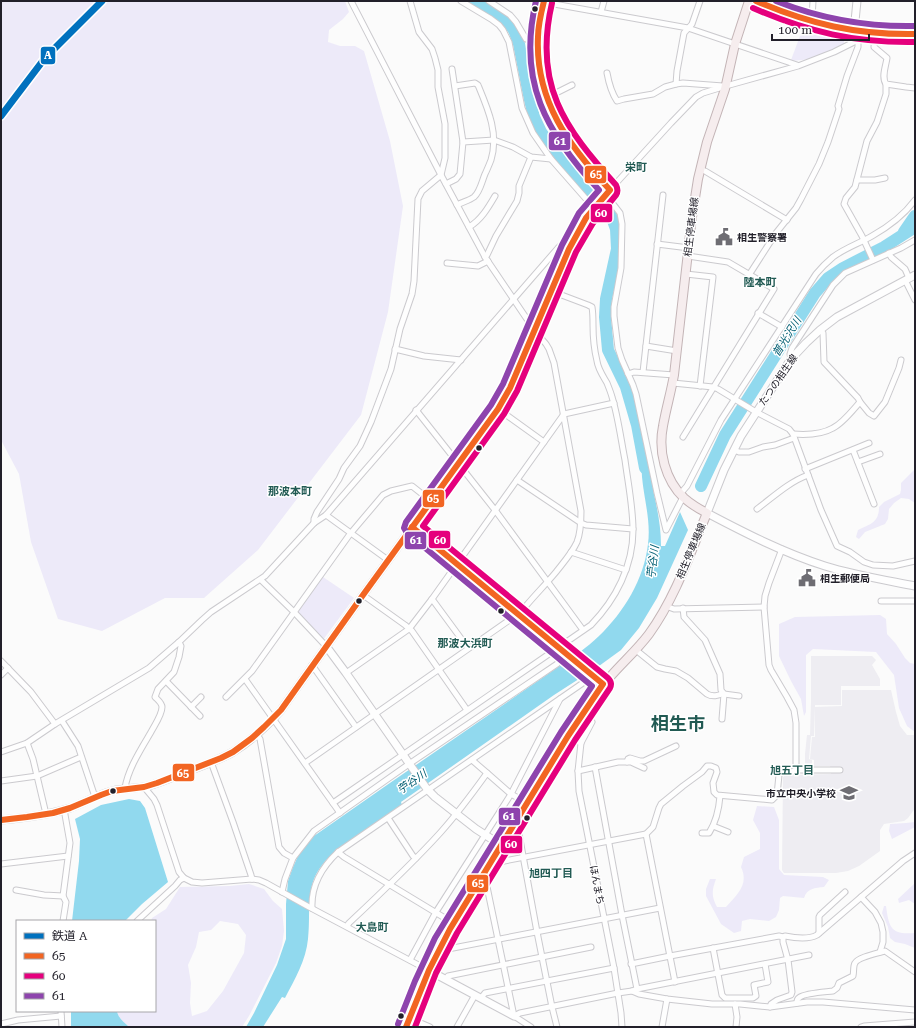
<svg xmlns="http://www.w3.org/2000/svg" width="916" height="1028" viewBox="0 0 916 1028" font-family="'Roboto Serif','Noto Sans JP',serif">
<rect width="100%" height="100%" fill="#fbfbfb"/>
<polygon fill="#eeedf2" points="811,656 872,656 876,660 872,665 880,679 880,686 841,686 841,705 815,705 815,707 842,706 842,690 891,690 896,712 900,726 907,735 915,735 915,809 913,811 908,818 904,821 884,824 880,830 880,851 859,866 848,871 836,873 784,873 782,870 783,777 786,775 831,774 830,766 814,766 814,760 810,759 812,737 815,737 815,707 814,736 811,736 809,759 812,760 812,765 805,765 805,754 807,735 810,735 811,701"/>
<g fill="#edeaf9" fill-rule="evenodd">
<polygon points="1,1 345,1 349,12 343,19 329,30 328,42 340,46 355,46 364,51 390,141 403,206 388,312 361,415 258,550 204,598 165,598 102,631 58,619 31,542 19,474 1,440"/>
<path d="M803,28L826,34L844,37V44C829,52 807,63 791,60Z"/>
<path d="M915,467V503L909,499L901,498L894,503L889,509L888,519L885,524L865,532L859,539L856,537L858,530C870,524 879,523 879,507L884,502L900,494L901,490V483L914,470Z"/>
<polygon points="323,577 354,598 323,640 298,613 300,608"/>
<polygon points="880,615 886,619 887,634 896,644 905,658 910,663 915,664 915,732 907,726 899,708 894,675 876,652 813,649 806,655 806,712 804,716 801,699 791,681 779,656 779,624 795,617"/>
<path d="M757,806L774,807L779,820V869L784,875L823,877L829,880L824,887C815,888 807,888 804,898L783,896L780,898L779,910L776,917L769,921L750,919L742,921L741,931L734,933L721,924L706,896V889L710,879H716C712,890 711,896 717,907H726C738,894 749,884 741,867L744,857L760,849V833L753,820Z"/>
<polygon points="915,822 915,827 892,839 889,831 890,824 906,823"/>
<polygon points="915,883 915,904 909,900 899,903 898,899"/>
<path d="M249,884L264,889L273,901L282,909L284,931L282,946L276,963L249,1016L242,1027H129C124,1022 118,1018 117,1011H155V921H151L152,918L166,909L180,887L230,886ZM220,921L238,924L246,935L244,953L223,991L207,1011L192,1016L190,1003L191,983L188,965L196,947L199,932L211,930Z"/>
<path d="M884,906H886C889,928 891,935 915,933V948L905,944L895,942L890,938L888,927L882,913Z"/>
</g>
<g fill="#91d9ee">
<path d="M642,437C647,456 651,475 654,494C658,512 661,528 661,546H665L680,512L688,530L657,598L639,628L621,650L599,666L554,695L401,802L402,805C388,815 374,825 360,834C345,844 330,853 320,868C305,889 311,914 308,939C306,960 295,979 285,998L282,997L263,1027H246L254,1013L277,965L286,939V904L288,881L293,867L299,854L314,836L387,785L580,652C586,647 593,642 599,636C624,612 644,579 648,544C651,521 644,499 642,477C641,463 642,450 642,437Z"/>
<polygon points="129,799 140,801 145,808 168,882 142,904 125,921 72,921 79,861 80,839 75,819 101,805"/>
<path d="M71,1011H117C118,1018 124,1022 129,1027H71Z"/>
</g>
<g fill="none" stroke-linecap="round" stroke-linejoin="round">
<g stroke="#91d9ee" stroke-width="12">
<polyline points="475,1 507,21 514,30 519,44 530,100 534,117 541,132 551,146 603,205 612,218 616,229 617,249 606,299 605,317 608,350 626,387 637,425 645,468"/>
<polyline points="904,232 915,216"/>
<polyline points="701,486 725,435 815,293 828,278 843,268 884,247 915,227"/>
</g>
<g stroke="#cbcace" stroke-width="7">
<g id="street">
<polyline points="461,1 491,19 499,25 503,30 509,42 522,108 533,133 551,159 594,208"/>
<polyline points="489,1 510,15 516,22 526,39 531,41 538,42"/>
<polyline points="700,1 692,24 684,33 677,71 676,84 683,83 723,86"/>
<polyline points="543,2 688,28 797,65"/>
<polyline points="601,12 604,1"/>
<polyline points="811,22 812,18 813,1"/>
<path d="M875,34L874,47L887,58C886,66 881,77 886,84L906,87L915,88"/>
<path d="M607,73C609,84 611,92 617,101L624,99L653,94L665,87L676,84"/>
<path d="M455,86L475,83L478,85C488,109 499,134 491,160C489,165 487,170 485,174C482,181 480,192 474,197C470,200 463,202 457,205"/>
<polyline points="546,98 572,85"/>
<polyline points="463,142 494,140 513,147 531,157 551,159"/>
<polyline points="700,169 705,171 787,220"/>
<polyline points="857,180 875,180 885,178"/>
<polyline points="446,184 456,179 460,174 463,142 452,69"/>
<polyline points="608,192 671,123 696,97 703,93 726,86 798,66 834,52 858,40 860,33"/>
<polyline points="606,195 620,213 622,224 621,268 614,307 614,316 618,348 622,360 633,385 636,394 657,493 666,530 683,497"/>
<path d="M469,227C481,220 488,208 495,196"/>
<polyline points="657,244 689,248"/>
<polyline points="889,253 891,257 905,269 909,278"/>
<polyline points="485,257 487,255 496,236 517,201 519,193 519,186 531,157"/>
<polyline points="873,260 862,236 844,204 846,198 855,187 867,141 877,122 886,94 886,84"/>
<polyline points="447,263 478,266 488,261"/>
<polyline points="686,274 713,277 700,386"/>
<polyline points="749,275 776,233 796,208 801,199 819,164 828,142 839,109 838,106 847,76 858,47 858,40"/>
<polyline points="905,280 915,300"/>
<polyline points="758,313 782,327"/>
<polyline points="646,346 677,351"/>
<polyline points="395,349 424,356 461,360"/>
<polyline points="791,359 790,354 792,348 833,285 845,273 901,248 915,240"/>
<polyline points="643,372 663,195"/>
<polyline points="628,374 634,372 674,375"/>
<polyline points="673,383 713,387 718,389 756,412 789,429 793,434 821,510 837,546 850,552 864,562 873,565 893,566 915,561"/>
<polyline points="860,402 869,413 874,416 885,402 899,368 901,360"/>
<polyline points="498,409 544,442"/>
<polyline points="416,410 495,510 583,630"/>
<path d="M793,434C806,435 821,435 833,428C843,423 852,411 860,402L858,398L824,362L823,333L820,330"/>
<polyline points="683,437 774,289 728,262 688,256"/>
<polyline points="734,450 739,452 749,452 763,447 775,445 794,438"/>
<polyline points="853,450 874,504"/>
<polyline points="858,462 880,454"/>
<polyline points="805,469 869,443"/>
<polyline points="517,480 581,523 586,525 633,529"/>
<path d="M680,494L687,486L721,420L816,274C821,268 827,262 833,257C845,248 860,243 872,236C888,227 904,215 915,200"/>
<path d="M757,509C773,497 789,482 808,475"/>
<polyline points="326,515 388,560"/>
<polyline points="314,523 314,519 317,512 339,479 344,468 360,446 371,422 391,369 400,329 412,294 414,281 418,199 422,191 441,175 445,158 445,124 438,87 438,70 435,58 432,49 419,32 410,1"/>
<polyline points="782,549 769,583 765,596 764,607 769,665 771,670 787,697 794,710 796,723 796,770"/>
<polyline points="571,552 626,570"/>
<polyline points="261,580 294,612 326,646"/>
<polyline points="363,595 405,625 412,631 467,710"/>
<polyline points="432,599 468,648"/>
<polyline points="881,601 915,601"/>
<polyline points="666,606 674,609 764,607"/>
<polyline points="683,608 684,617 705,640 720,674 721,690 724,694 722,719"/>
<path d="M636,650L657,667L665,669L676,671L688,678L707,694C712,697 719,696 723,693"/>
<polyline points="1,661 31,692 55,724"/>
<polyline points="312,665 356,727"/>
<polyline points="346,673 409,629 432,599 564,414 614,403"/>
<polyline points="1,675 8,668"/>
<polyline points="245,679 340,813"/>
<polyline points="166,681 200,716"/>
<polyline points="724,694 739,696"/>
<polyline points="226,697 252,671 350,534 383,495 391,491 412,486 431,501"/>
<polyline points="191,707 201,697"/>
<polyline points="62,721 78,746 95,797"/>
<polyline points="592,722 581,743 578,771 579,791 614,968 621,1013 622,1027"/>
<polyline points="257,735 260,739 279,847 284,853 293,858"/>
<polyline points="568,736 581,743"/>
<polyline points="27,743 33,759 46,814"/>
<polyline points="1,752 27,743 55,724 149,668 179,642 202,620 211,612 265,576 314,523 326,515 558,248 566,241 573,241"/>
<polyline points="472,760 487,773"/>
<polyline points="211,762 233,822 251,875 252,879"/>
<polyline points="627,762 628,759 630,758 640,761 644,761 676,746"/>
<path d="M305,763L518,614L525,607C535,595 546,584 556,572C563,563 572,553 577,542C581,532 581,521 581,511L554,363L549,349L546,344L535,331L485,257L441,175L351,1"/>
<polyline points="595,767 622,915 637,989"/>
<polyline points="578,771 618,762 631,762 644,768"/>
<polyline points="1,781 37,776 81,757"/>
<polyline points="144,787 154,799 157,805 179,872 184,878 192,882 202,883 252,879 259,880 266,883 309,907 428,970"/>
<path d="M125,788C128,769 141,749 151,732C154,726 162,715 162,707C162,703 158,700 155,697L158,689L174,672L179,657L181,646L179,642"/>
<path d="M333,803L591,625C616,599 633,566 633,530C633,507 628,483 625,460C621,440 618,416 612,397C611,393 609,388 607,383C603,376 598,369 597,361C594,349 593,337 593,325C593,319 593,313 592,307L588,305L551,291"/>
<polyline points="388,818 413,856 416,858"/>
<polyline points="713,826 728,832"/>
<polyline points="512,828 519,834 537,932 552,1007 557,1027"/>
<path d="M702,833H709C716,822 719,809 720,796"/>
<polyline points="646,834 675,982"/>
<polyline points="338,852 344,857 453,923"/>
<polyline points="494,858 499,862 646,834 653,827 659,808 661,804 683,786 702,772 707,766 711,766 716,768 717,772 713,783 714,792 717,795 772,800 777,795 779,775 781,772 791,772 796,770 840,770"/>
<polyline points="1,864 68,856"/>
<polyline points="481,878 486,882 514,1016 531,1027"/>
<polyline points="16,890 44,895 63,896 70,843 64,809"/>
<polyline points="282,892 285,879 293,858 314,831 409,764 557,664"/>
<polyline points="63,896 66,902 63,921"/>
<polyline points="861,897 875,912 881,923 883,932 883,942 880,952"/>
<path d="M312,908C311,885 322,867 338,852L593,676"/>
<polyline points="137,921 175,886 180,880 184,878"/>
<path d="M347,926L349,923C380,894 411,865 440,833C457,814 472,794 487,773L511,794L527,803"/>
<polyline points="819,933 819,917 820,915 845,892"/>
<path d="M783,937L785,936C795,938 808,940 817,935L903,861L915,853"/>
<polyline points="441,945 445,948 448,949 660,908"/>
<polyline points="713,948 722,995 725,998 753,998 756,996 754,985 768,982 765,964"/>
<polyline points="410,960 436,912 485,835 511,794 560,699"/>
<polyline points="631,964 670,956 779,936 783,937 783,942 788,960 792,992 791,995 777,1000 771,1004 770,1007"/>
<polyline points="446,979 448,976 591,947"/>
<polyline points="632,991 639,994 667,999 712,1004 740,1004 770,1007 807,1002 823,1002 915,1010"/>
<polyline points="481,998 485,993 614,968"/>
<path d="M797,1003C797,1000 797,999 800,997C806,993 825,992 833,991L837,988L839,983L853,976C854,972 853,966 855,963C858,957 879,953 885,951L915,972"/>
<polyline points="735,1004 737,1017 736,1027"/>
<polyline points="61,1011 62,1027"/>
<polyline points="514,1016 520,1013 618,993 632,991 637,989 809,955"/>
<polyline points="409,1018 430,1027"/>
<polyline points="1,1024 18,1020 61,1016"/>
<polyline points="457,1027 475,995"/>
<polyline points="662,1027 667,999"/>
<polyline points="861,1027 864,1026 915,1022"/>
</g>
</g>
<g stroke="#cbcace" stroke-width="9">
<g id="secondary">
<path d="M544,1C530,48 539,98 567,138C579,157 595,174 610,190"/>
<path d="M756,1C806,24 860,37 915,34"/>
<polyline points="854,31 857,1"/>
<path d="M915,275L837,317L820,330L806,343L791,359L741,436L724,470L707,513C745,533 784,553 825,566C854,575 885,580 915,586"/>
<polyline points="412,527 518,614 590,674 603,684"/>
<polyline points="326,646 346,673 427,789 435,797 476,829 501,845"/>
<path d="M1,820C24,818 48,815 70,808C84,803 97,795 112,791C124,788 136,789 148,786C160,783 171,778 183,773C199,767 217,761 233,752C251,741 267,726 281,710L363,595L498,409L510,388L520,365L569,249L586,218L604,197"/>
<polyline points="428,970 514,1016"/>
</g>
</g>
<g stroke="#c3b4b6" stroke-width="10">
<path id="primary" d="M406,1027C420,988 435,950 458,916L581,716C590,703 599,689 610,677C623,662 637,650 649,634C675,598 690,554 707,513C699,509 691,504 684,498C665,480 658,451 663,426C666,409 671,392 674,375L692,217L698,179L707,142L725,89L735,44L749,1"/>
</g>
<use href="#street" stroke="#fefefe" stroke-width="5"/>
<use href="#secondary" stroke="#fefefe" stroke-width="7"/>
<use href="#primary" stroke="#f6edee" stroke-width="8"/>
<g stroke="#fff" stroke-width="9">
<g id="bus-1">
<path d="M756,1C810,24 856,35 915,34"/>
<path d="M1,820L27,817L53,813L70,808L101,795L112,791L144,787L157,783L221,758L233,752L252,738L264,727L281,710L363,595L498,409L510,388L569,249L586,218L610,190C569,146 535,101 538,37C538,25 541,13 544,1"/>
<polyline points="406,1027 429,970 450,929 568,736 603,684 412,527"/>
</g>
</g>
<g stroke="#fff" stroke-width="9">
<g id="bus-2">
<path d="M753,8C808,32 855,43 915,42"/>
<path d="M415,1027L436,973L457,933L575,740L610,688C612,684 611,681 608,678L423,526L504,414L517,391L576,252L593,223L616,195C618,192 618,189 616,185C564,128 533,84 552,3"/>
</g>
</g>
<g stroke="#fff" stroke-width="9">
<g id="bus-3">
<path d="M776,1C821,19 866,27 915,26"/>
<path d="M398,1024L415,981L435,938L561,732L592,686L407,533L404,528L406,522L491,405L503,384L562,245L579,213L599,190C546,133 517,81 536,1"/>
</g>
</g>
<use href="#bus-1" stroke="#f26522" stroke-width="6"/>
<use href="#bus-2" stroke="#e5007d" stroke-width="6"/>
<use href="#bus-3" stroke="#8e44ad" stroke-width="6"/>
<g stroke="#fff" stroke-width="10">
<polyline id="rail-1" points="1,116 45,58 102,1"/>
</g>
<use href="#rail-1" stroke="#0071be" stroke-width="7"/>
</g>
<defs>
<g id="civic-bare" transform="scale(1.38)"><path d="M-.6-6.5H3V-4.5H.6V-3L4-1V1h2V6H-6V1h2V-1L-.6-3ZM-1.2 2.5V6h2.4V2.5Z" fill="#6e6d73" stroke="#fff" stroke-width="2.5" paint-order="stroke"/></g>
<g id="school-bare" transform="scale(1.38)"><path d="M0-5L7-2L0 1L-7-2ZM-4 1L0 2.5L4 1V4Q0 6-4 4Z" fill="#6e6d73" stroke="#fff" stroke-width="2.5" paint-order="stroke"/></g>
</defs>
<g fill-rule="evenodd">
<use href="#civic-bare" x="724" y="237"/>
<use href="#civic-bare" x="807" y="578"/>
<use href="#school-bare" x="849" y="793"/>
</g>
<g fill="#22202a" stroke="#fff" stroke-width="1.5">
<circle cx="535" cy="9" r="3.5"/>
<circle cx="479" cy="448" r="3.5"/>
<circle cx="359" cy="601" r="3.5"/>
<circle cx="501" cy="611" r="3.5"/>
<circle cx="113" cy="791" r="3.5"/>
<circle cx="527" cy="818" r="3.5"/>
<circle cx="401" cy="1016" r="3.5"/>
</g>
<g text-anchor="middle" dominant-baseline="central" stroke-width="3" stroke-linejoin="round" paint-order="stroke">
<g font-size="10" fill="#22202a" stroke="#fff">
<text transform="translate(691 227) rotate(-83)">相生停車場線</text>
<text transform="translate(778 380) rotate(-55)">たつの相生線</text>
<text transform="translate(691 551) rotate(-67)">相生停車場線</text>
<text transform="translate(597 885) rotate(79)">ほんまち</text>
</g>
<g font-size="10" font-weight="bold" fill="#22202a" stroke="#fff" text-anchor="start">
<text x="737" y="237">相生警察署</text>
<text x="820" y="578">相生郵便局</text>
<text x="836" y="793" text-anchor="end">市立中央小学校</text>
</g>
<g font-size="11" font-weight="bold" fill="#215a53" stroke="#fff">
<text x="636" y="167">栄町</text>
<text x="760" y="282">陸本町</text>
<text x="290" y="491">那波本町</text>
<text x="465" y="643">那波大浜町</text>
<text x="792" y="770">旭五丁目</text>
<text x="551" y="873">旭四丁目</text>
<text x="372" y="927">大島町</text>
</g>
<g font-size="11" font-style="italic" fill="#056074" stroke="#fff">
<text transform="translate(787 337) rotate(-58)">普光沢川</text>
<text transform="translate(653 562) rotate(-83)">苧谷川</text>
<text transform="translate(412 782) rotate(-35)">苧谷川</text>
</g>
<g font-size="18" font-weight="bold" fill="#215a53" stroke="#fff">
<text x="678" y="723">相生市</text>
</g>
</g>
<g stroke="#fff" stroke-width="1.5">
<rect x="40" y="46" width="16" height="19" rx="4" fill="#0071be"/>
<rect x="548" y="131" width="23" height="20" rx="4" fill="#8e44ad"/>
<rect x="584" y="165" width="23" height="19" rx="4" fill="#f26522"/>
<rect x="590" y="203" width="23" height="20" rx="4" fill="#e5007d"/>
<rect x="422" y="489" width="23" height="19" rx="4" fill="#f26522"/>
<rect x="428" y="530" width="23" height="19" rx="4" fill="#e5007d"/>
<rect x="404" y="531" width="23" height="19" rx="4" fill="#8e44ad"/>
<rect x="172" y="763" width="23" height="19" rx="4" fill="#f26522"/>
<rect x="498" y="807" width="23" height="19" rx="4" fill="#8e44ad"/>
<rect x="500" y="835" width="23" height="19" rx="4" fill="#e5007d"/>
<rect x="466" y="874" width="23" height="19" rx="4" fill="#f26522"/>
</g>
<g font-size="11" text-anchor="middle" font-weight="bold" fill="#fff">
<text x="48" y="59">A</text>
<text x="560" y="145">61</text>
<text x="596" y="178">65</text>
<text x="601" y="217">60</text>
<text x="433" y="502">65</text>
<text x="440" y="544">60</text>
<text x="416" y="544">61</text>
<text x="183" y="777">65</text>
<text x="509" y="820">61</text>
<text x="511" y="848">60</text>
<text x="478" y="887">65</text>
</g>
<rect width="916" height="1028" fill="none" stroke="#22202a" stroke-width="4"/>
<rect x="16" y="920" width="140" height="92" fill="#ffffff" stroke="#a7a6aa"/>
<rect x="24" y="933" width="20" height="6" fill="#0071be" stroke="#a7a6aa"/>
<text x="52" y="940" font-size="12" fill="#22202a">鉄道 A</text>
<rect x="24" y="953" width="20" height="6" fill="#f26522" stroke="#a7a6aa"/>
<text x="52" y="960" font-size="12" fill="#22202a">65</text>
<rect x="24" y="973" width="20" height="6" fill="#e5007d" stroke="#a7a6aa"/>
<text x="52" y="980" font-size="12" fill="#22202a">60</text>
<rect x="24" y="993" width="20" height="6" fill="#8e44ad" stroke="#a7a6aa"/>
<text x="52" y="1000" font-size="12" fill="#22202a">61</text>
<path d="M772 34v6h97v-6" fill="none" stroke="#22202a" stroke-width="2"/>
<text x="778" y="34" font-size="12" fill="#22202a" stroke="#ffffff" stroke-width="3" paint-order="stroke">100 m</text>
</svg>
